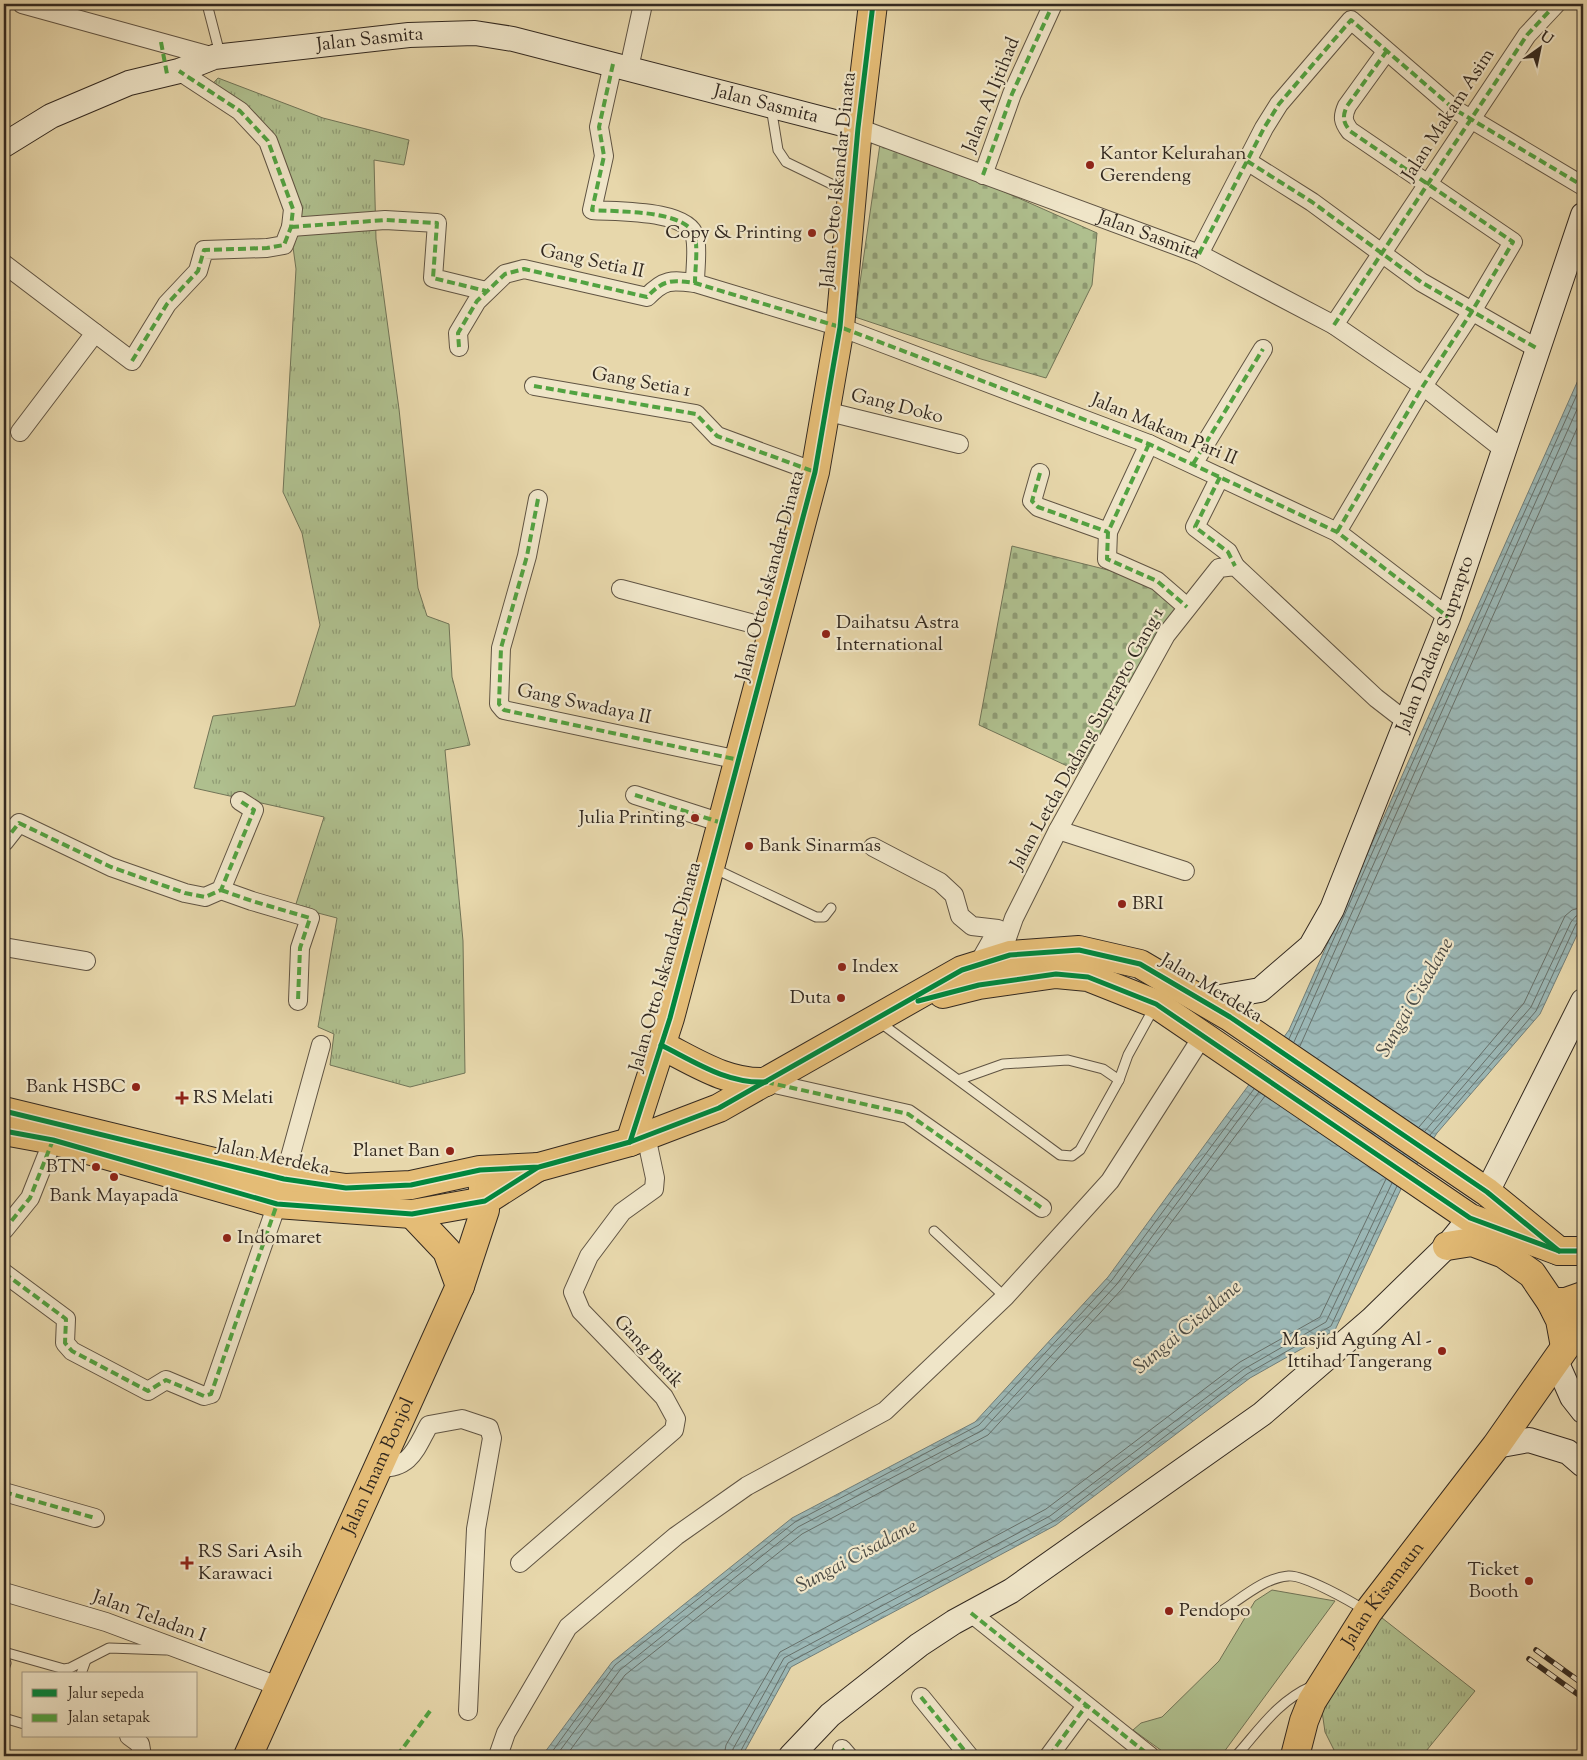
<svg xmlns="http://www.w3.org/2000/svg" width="1587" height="1760" viewBox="0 0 1587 1760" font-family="'Sorts Mill Goudy',serif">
<defs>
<pattern id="grass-tufts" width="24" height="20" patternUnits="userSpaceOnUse" patternTransform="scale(1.25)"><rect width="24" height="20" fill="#afbf8e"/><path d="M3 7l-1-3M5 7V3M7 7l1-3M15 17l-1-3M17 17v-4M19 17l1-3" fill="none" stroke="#8f9b74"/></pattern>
<pattern id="cemetery-stones" width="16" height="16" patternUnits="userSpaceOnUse" patternTransform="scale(1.25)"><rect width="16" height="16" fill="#afbf8e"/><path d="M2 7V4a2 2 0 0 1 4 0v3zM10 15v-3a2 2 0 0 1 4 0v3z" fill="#8f9b74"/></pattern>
<pattern id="water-waves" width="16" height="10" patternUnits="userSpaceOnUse" patternTransform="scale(1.25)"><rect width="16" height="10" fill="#9bb7b5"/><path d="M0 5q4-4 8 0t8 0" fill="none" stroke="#7f9593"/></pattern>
</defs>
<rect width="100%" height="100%" fill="#e7d7ab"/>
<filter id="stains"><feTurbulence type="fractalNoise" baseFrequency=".004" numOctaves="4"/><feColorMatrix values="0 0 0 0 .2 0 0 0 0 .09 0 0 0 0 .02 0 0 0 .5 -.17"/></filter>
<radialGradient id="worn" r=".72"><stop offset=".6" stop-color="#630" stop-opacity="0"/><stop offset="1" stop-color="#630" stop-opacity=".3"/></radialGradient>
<g fill="url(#grass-tufts)" stroke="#717457">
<polygon points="218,78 323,118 409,140 404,165 374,160 376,239 399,409 418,588 427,616 449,624 452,677 470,745 445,750 463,941 465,1073 410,1087 330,1065 334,1034 318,1027 337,918 295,907 324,817 194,788 213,716 295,706 320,625 302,533 283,492 296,269 286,196 267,145 206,91"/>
<polygon points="1377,1614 1475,1691 1422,1756 1337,1756 1325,1732 1322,1711"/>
</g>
<g fill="url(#cemetery-stones)" stroke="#717457">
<polygon points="881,137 1097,233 1092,285 1046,378 981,359 855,317"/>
<polygon points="1012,546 1156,582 1176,607 1078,771 979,725"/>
</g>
<polygon fill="#afbf8e" stroke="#717457" points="1272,1590 1335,1601 1221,1756 1169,1756 1133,1730 1141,1723 1162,1717 1219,1661 1255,1601"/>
<polygon fill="url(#water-waves)" stroke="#717e79" points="1583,369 1583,922 1540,1014 1437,1133 1401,1189 1335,1330 1250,1378 1056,1525 791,1667 742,1756 542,1756 612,1662 792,1518 975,1422 1108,1277 1289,1030"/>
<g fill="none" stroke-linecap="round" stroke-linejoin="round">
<g stroke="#67706a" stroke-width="1">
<polyline points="1289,1039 1583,381"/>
<polyline points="1294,1042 1583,396"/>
<polyline points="1300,1046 1583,415"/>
<polyline points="1419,1127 1524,1003 1565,916 1572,910 1583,907"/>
<polyline points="1425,1131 1531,1007 1571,922 1576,916 1583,915"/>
<polyline points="1430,1135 1536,1011 1576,924 1583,921"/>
<polyline points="549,1756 615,1665 795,1522 979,1425 1112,1280 1254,1089"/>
<polyline points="556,1756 620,1670 798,1527 983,1430 1117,1284 1259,1092"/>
<polyline points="566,1756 625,1675 802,1534 988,1435 1122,1289 1265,1096"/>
<polyline points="724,1756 726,1745 780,1652 1046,1509 1240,1362 1320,1317 1386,1179"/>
<polyline points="732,1756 733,1749 784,1658 1050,1516 1244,1369 1326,1322 1392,1183"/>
<polyline points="738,1756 788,1663 1054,1521 1247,1374 1331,1326 1397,1186"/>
</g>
<g stroke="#605443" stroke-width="11">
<g id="lane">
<polyline points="207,4 220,54"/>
<polyline points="771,107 778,150 786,162 850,193"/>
<polyline points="713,868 816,917 824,917 831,908"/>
<polyline points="878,1021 1060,1155 1072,1156 1080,1150 1119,1080 1103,1069 1068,1060 1003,1064 958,1080"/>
<polyline points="1119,1080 1128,1055 1155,1006"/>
<polyline points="934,1231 1005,1297"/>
<path d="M1223,1610C1242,1598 1264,1578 1288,1576C1303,1574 1352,1602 1366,1611"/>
<polyline points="4,1652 64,1669 70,1668 109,1648 166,1650"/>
<polyline points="4,1669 6,1663"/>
<polyline points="81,1674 86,1660"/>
<polyline points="4,1718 24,1724"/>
<path d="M1236,1756C1260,1729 1278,1701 1312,1686"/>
</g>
</g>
<g stroke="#605443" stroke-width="20">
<g id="street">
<polyline points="22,4 214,57"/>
<path d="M613,64L599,127L604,156L592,210C615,212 688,209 695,237C698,250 695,269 695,283"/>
<polyline points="629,68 643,4"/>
<path id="s1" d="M858,128L1199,254L1334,325L1423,386L1504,450"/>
<polyline points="1247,161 1312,202 1421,282 1538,349"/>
<polyline points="983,175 1012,94 1053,4"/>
<polyline points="291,227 385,220 437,223 433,278 486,291"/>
<polyline points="1199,254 1264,128 1279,104 1351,20 1454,109 1583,186"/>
<polyline points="4,264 95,333 20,432"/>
<polyline points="1334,325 1527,35 1556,4"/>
<polyline points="95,333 132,361 167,304 198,271 204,250 267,248 284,245 291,227 293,209 268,141 240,111 179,71"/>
<path d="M459,347L458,333L477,301L505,274L524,269L647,297C664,279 671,280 695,283L840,327L1149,444L1337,532L1448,617"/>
<polyline points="534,386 696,414 717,436 815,472"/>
<polyline points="825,411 959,444"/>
<polyline points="1149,444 1108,532 1107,559 1157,581 1187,607"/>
<polyline points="1193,464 1263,349"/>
<polyline points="1040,473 1032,501 1038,507 1108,532"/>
<polyline points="1220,477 1195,527 1228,552 1235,566"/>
<polyline points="538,499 527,556 501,648 499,704 504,710 739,760"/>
<path d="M1337,532L1423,386L1471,313L1513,242L1350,131C1343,122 1342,117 1347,106L1386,52"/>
<polyline points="621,589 773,629"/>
<polyline points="635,795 722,823"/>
<polyline points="1058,830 1185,871"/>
<polyline points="4,842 19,823 111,867 185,893 205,897 221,890 254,810 240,801"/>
<polyline points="873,847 940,882 954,895 960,916 972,926 998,929 977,966"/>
<polyline points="221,890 252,901 310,918 300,948 298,1001"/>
<polyline points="4,947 86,961"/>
<polyline points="1000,958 1014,918 1058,830 1166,635 1219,568 1235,566 1376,698 1407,722"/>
<polyline points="766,1082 908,1114 1042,1208"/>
<polyline points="284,1179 321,1045"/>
<polyline points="4,1230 30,1198 53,1140"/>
<polyline points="4,1273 66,1319 65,1343 72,1351 148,1391 166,1380 204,1396 211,1394 277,1204"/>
<path d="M379,1468C411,1468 415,1450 429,1425L462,1419L489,1428L492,1438L476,1529L468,1711"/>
<polyline points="4,1492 95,1518"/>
<polyline points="520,1563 674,1430 676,1419 664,1397 581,1311 573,1292 589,1256 622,1212 654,1189 655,1178 646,1136"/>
<polyline points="4,1592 106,1622 278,1686"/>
<polyline points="971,1613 1150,1756"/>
<polyline points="921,1697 969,1756"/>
<polyline points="129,1736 140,1744 142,1756"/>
<polyline points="842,1749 848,1756"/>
<polyline points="498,1756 506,1733 568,1627 676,1536 747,1486 885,1411 1005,1297 1110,1181 1202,1037"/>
<polyline points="1049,1756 1086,1706"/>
</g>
</g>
<g stroke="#332920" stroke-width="26">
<g id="secondary">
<path id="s2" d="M4,145L51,116L129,83L179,71L214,57L409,35L475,33L513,39L858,128"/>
<path id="s3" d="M1203,1000L1260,990L1311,946L1332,909L1448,617L1583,215"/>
<polyline points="1487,1192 1583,1001"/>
<polyline points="1556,1361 1572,1397 1583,1411"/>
<polyline points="1496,1446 1529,1440 1568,1452 1583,1465"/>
<polyline points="791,1756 830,1715 919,1645 954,1622 1011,1591 1262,1414 1372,1319 1447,1246 1470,1218"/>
</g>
</g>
<g stroke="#332920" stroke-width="30">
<g id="primary">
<polyline points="1447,1246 1472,1242 1504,1254 1532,1274 1551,1302 1560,1320 1565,1347"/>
<path id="s4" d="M248,1756L460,1286L485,1210L482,1178"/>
<path id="s5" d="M1295,1756L1304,1721L1312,1701L1368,1612L1496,1446L1583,1322"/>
</g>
</g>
<g stroke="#332920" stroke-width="30">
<g id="highway">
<polyline points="943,994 979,985 1056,974 1088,977 1156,1004 1470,1218 1559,1251 1583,1251"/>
<path d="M661,1045C695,1062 727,1084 766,1082"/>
<polyline points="4,1111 284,1179 346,1188 411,1185 480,1170 539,1167 630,1142 719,1108 962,970 1010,955 1079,950 1140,964 1230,1017 1487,1192 1559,1251"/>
<polyline points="4,1131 53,1140 277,1204 412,1214 485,1201 538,1167"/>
<polyline points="630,1142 670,1018 815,472 840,327 858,128 873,4"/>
<polyline points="412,1214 447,1251 460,1286"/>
<polyline points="1551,1302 1566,1302 1583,1296"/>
</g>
</g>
<use href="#lane" stroke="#efe5c8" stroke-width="9"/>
<use href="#street" stroke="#efe5c8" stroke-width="18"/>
<use href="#secondary" stroke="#efe5c8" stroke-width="24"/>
<use href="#primary" stroke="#e4bc76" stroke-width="28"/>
<use href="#highway" stroke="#e4bc76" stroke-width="28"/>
<g stroke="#332920" stroke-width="5.5">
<g id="rail">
<polyline points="1536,1650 1583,1684"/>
<polyline points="1529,1659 1583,1698"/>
</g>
</g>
<use href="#rail" stroke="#efe5c8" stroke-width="4" stroke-dasharray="11" stroke-linecap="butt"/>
<g stroke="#52a341" stroke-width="4" stroke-dasharray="8 4" stroke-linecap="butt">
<polyline points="161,42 167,74"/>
<path d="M613,64L599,127L604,156L592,210C615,212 688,209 695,237C698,250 695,269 695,283"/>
<polyline points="1247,161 1312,202 1421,282 1538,349"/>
<polyline points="983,175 1012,94 1053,4"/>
<polyline points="291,227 385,220 437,223 433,278 486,291"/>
<polyline points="1199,254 1264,128 1279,104 1351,20 1454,109 1583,186"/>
<polyline points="1334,325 1527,35 1556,4"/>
<path d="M459,347L458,333L477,301L505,274L524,269L647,297C664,279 671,280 695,283L840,327L1149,444L1337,532L1448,617"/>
<polyline points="132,361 167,304 198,271 204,250 267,248 284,245 291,227 293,209 268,141 240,111 179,71"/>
<polyline points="534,386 696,414 717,436 815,472"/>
<polyline points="1149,444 1108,532 1107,559 1157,581 1187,607"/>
<polyline points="1193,464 1263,349"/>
<polyline points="1040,473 1032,501 1038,507 1108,532"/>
<polyline points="1220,477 1195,527 1228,552 1235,566"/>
<polyline points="538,499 527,556 501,648 499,704 504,710 739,760"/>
<path d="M1337,532L1423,386L1471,313L1513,242L1350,131C1343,122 1342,117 1347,106L1386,52"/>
<polyline points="635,795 722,823"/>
<polyline points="4,842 19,823 111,867 185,893 205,897 221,890 254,810 240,801"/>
<polyline points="221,890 252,901 310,918 300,948 298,1001"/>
<polyline points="766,1082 908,1114 1042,1208"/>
<polyline points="4,1230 30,1198 53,1140"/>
<polyline points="4,1273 66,1319 65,1343 72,1351 148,1391 166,1380 204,1396 211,1394 277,1204"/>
<polyline points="4,1492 95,1518"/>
<polyline points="971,1613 1150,1756"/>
<polyline points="921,1697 969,1756"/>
<polyline points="842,1749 848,1756"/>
<polyline points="397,1756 430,1711"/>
<polyline points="1049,1756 1086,1706"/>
</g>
<g stroke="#efe5c8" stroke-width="8">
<g id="cycleway">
<polyline points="918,1001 979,985 1056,974 1088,977 1156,1004 1470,1218 1559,1251 1583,1251"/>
<path d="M661,1045C695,1062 727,1084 766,1082"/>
<polyline points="4,1111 284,1179 346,1188 411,1185 480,1170 539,1167 630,1142 719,1108 962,970 1010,955 1079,950 1140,964 1230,1017 1487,1192 1559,1251"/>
<polyline points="4,1131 53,1140 277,1204 412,1214 485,1201 537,1168"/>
<polyline points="630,1142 670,1018 815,472 840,327 858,128 873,4"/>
</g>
</g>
<use href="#cycleway" stroke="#00873e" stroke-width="5"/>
</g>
<g fill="#8f2418" stroke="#efe5c8" stroke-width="2">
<circle cx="1090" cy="165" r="5"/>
<circle cx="812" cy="233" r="5"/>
<circle cx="826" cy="634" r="5"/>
<circle cx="695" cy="818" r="5"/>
<circle cx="749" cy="846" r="5"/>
<circle cx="1122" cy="904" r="5"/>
<circle cx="842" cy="967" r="5"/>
<circle cx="841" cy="998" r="5"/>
<circle cx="136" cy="1087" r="5"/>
<path d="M179.5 1090.5h5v5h5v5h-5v5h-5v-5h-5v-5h5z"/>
<circle cx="450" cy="1151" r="5"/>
<circle cx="96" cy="1167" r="5"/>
<circle cx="114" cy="1177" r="5"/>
<circle cx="227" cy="1238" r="5"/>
<circle cx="1442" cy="1351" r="5"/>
<path d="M184.5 1555.5h5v5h5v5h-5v5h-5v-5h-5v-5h5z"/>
<circle cx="1529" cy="1581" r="5"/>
<circle cx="1169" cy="1611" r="5"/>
</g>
<g text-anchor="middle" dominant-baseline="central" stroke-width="4.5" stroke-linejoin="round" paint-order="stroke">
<g font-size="19" fill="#332920" stroke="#efe5c8">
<text stroke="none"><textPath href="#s2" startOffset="386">Jalan Sasmita</textPath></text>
<text transform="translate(992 95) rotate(-68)">Jalan Al Ijtihad</text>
<text stroke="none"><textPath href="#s2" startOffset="791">Jalan Sasmita</textPath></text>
<text transform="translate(1449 115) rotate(-57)">Jalan Makam Asim</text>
<text transform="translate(839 180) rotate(-84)">Jalan Otto Iskandar Dinata</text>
<text stroke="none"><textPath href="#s1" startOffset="310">Jalan Sasmita</textPath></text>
<text transform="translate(592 262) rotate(12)">Gang Setia II</text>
<text transform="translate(641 383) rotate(10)">Gang Setia 1</text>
<text transform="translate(897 407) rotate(14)">Gang Doko</text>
<text transform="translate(1164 430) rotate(23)">Jalan Makam Pari II</text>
<text transform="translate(771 576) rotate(-75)">Jalan Otto Iskandar Dinata</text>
<text stroke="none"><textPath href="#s3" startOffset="452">Jalan Dadang Suprapto</textPath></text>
<text transform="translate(584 705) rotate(12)">Gang Swadaya II</text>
<text transform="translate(1088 739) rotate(-61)">Jalan Letda Dadang Suprapto Gang 1</text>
<text transform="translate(666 967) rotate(-74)">Jalan Otto Iskandar Dinata</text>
<text transform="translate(1211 989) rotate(31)">Jalan Merdeka</text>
<text transform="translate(273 1158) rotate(12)">Jalan Merdeka</text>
<text transform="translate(648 1352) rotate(47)">Gang Batik</text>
<text stroke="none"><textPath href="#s4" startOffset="318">Jalan Imam Bonjol</textPath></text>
<text stroke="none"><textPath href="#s5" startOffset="186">Jalan Kisamaun</textPath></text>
<text transform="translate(149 1617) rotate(20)">Jalan Teladan I</text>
</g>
<g font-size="19" fill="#332920" stroke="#efe5c8" text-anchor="start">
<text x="1100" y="154">Kantor Kelurahan<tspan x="1100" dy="22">Gerendeng</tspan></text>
<text x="802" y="233" text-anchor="end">Copy &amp; Printing</text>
<text x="836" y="623">Daihatsu Astra<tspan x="836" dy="22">International</tspan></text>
<text x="685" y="818" text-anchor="end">Julia Printing</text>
<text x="759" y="846">Bank Sinarmas</text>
<text x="1132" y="904">BRI</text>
<text x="852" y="967">Index</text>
<text x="831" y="998" text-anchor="end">Duta</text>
<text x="126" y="1087" text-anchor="end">Bank HSBC</text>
<text x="193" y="1098">RS Melati</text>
<text x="440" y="1151" text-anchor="end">Planet Ban</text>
<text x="86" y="1167" text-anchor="end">BTN</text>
<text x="114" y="1196" text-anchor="middle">Bank Mayapada</text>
<text x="237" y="1238">Indomaret</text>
<text x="1432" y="1340" text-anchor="end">Masjid Agung Al -<tspan x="1432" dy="22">Ittihad Tangerang</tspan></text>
<text x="198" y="1552">RS Sari Asih<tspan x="198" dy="22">Karawaci</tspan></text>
<text x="1519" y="1570" text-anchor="end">Ticket<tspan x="1519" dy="22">Booth</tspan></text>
<text x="1179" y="1611">Pendopo</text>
</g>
<g font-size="20" font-style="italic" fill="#4d4c45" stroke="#efe5c8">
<text transform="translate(1416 998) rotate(-60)">Sungai Cisadane</text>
<text transform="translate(1188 1328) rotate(-40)">Sungai Cisadane</text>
<text transform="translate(857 1557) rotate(-28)">Sungai Cisadane</text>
</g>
</g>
<rect width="1587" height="1760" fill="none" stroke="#e7d7ab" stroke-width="20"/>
<rect x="5" y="5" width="1577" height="1750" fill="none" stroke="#332920" stroke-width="2.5"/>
<rect x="10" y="10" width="1567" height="1740" fill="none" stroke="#332920"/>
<rect x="22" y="1672" width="175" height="65" fill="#efe5c8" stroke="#a49a85"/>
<rect x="32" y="1689" width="25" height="8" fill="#00873e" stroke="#a49a85"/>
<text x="68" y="1698" font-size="15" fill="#332920">Jalur sepeda</text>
<rect x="32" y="1714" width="25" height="8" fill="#52a341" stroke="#a49a85"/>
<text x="68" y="1722" font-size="15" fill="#332920">Jalan setapak</text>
<g transform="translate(1540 48) rotate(33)" stroke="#efe5c8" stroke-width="4" paint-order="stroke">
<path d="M0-4L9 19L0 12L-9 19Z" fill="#332920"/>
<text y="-8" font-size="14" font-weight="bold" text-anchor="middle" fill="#332920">U</text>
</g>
<rect width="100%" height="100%" filter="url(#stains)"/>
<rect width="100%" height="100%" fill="url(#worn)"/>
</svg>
